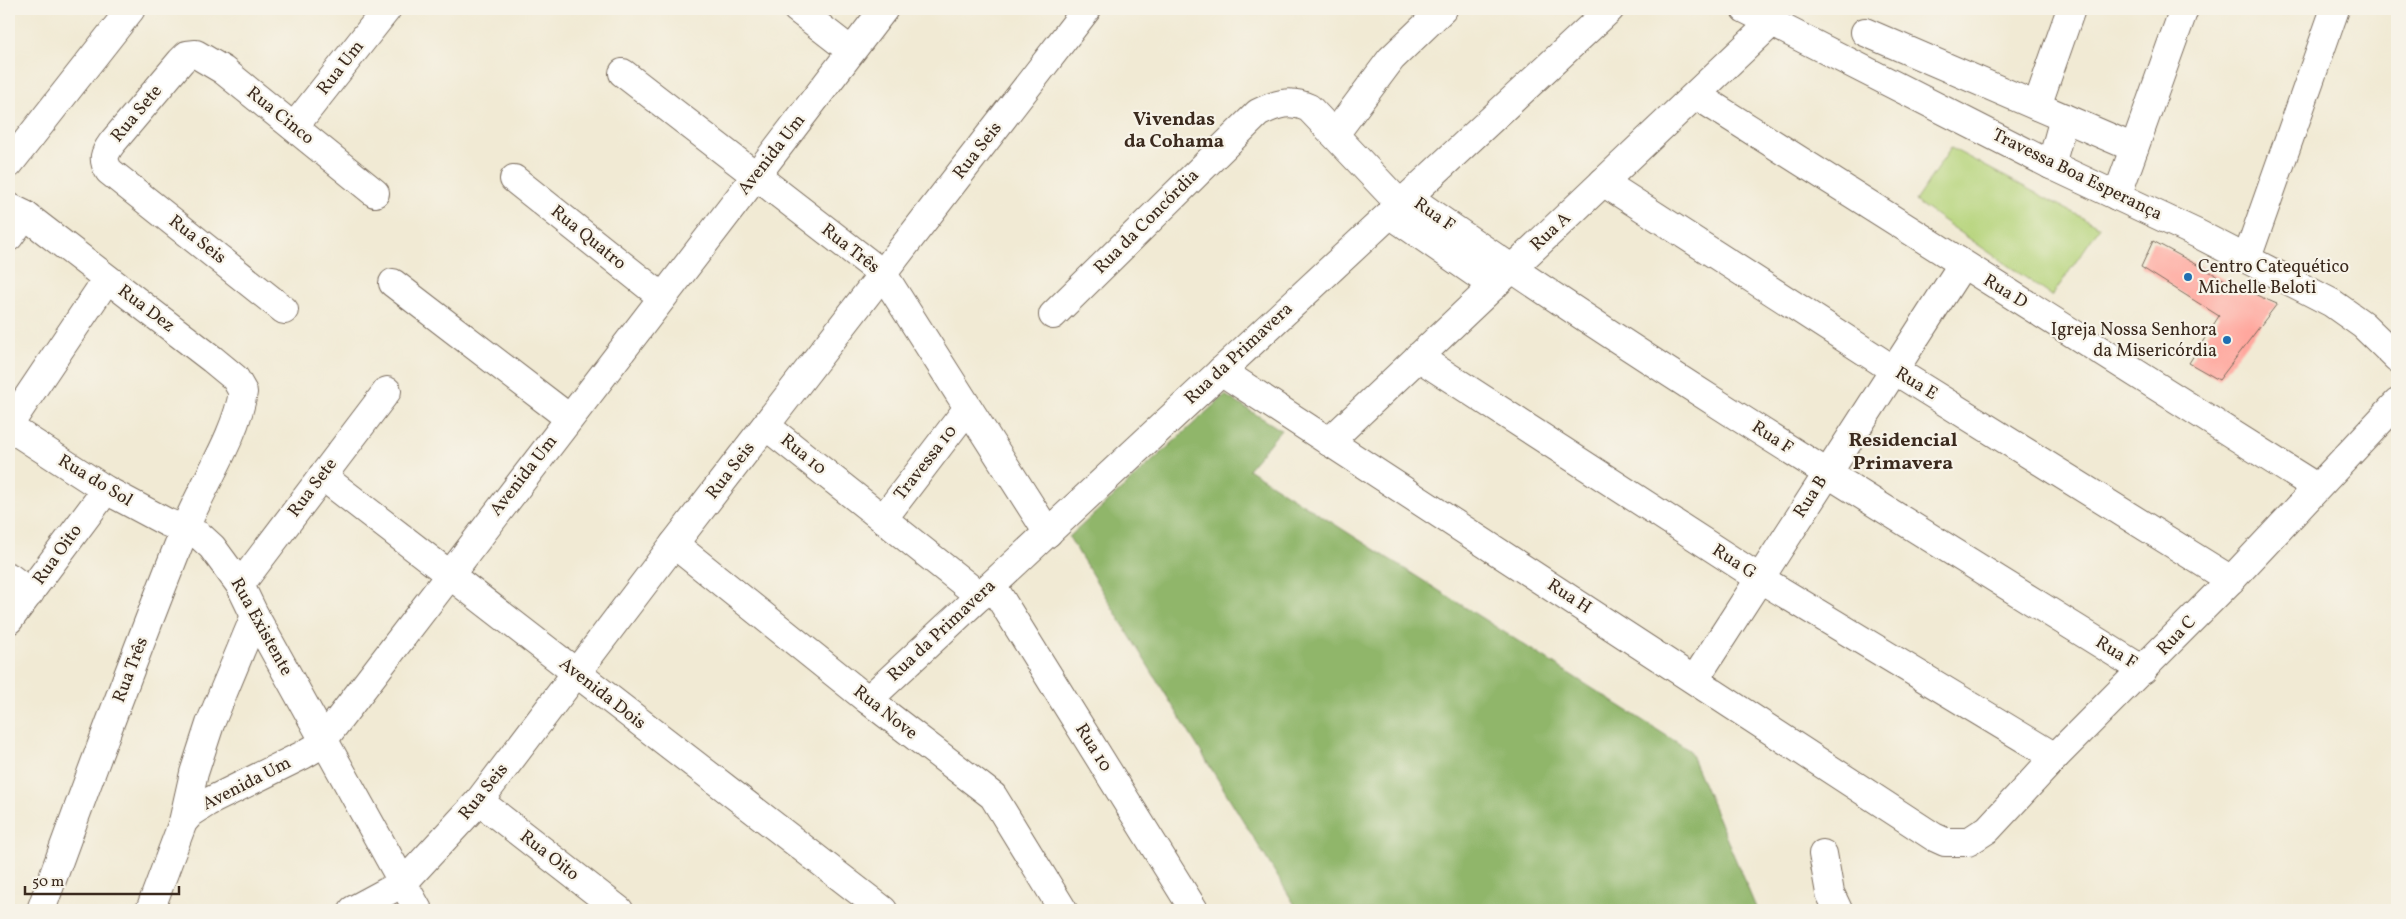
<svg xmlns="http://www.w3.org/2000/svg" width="2406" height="919" viewBox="0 0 2406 919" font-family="Vollkorn,serif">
<rect width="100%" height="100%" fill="#f7f3e8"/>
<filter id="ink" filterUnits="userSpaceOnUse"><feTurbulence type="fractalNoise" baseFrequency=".02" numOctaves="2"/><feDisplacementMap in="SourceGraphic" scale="10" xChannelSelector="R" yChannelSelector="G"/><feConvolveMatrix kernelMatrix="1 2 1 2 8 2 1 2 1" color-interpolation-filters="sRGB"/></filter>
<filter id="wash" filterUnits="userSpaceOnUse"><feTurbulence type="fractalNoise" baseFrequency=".0096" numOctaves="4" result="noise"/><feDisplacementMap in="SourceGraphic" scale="20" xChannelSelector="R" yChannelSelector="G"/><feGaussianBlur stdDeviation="1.12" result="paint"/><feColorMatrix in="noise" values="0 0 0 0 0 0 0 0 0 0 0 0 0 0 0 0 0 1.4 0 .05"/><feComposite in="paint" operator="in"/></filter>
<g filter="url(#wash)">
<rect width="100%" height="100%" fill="#f1ead4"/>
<polygon fill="#b6d47b" stroke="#787f4c" points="1951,148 2100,227 2052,296 1915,201"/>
<polygon fill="#90b66b" stroke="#667044" points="1225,395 1281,430 1248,469 1689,750 1757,910 1298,910 1069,537"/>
<g id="blocks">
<polygon fill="#ffa79e" points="2153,241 2238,287 2277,304 2219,380 2189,363 2219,316 2141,267"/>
</g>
</g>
<g filter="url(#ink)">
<use href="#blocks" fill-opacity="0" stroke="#7b6d5e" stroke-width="1"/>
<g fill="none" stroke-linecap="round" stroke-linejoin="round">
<g stroke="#7b6d5e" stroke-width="30">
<g id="minor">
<polyline points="797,9 851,51"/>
<polyline points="1865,32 2134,148"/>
<polyline points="623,73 883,274 1048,533"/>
<polyline points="1696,95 2316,487"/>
<polyline points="2037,106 2071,9"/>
<polyline points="294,127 387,9"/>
<polyline points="1335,134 1391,59 1443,9"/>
<polyline points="9,164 131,9"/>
<polyline points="2051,165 2064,118"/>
<polyline points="514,179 662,297"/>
<polyline points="1603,182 1894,370 2231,580"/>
<polyline points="2117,196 2184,9"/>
<path d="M1408,197C1646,364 1896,516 2143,670"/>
<path d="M9,207L25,215L212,359L235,378L243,392C236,437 201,487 184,531C134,657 87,783 41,910"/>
<polyline points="1390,214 1494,286"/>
<polyline points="9,237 25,215"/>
<polyline points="2247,258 2335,9"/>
<polyline points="393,283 569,418"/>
<path d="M284,310L109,171C102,159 104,154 112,143L181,61L187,55L196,54L223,70L375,193"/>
<path d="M1053,315L1258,113C1276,104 1290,99 1309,108L1400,204"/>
<polyline points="1418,357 1759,578 2055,757"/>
<polyline points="1221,371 1934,837 1945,842 1968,842 1988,829 2055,757 2231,580 2397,403"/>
<polyline points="9,425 107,279"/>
<polyline points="766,426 980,596"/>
<polyline points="9,427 106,490 166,522 200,536 212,547 240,585 255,616 418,910"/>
<polyline points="1329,442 1772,22"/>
<polyline points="322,476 883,910"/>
<polyline points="883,519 968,408"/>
<polyline points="674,544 868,700 993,796 1063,910"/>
<polyline points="9,577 30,593"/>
<polyline points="240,585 387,391"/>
<polyline points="992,585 1194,910"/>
<polyline points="9,620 106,490"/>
<polyline points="1695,679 1962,265"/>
<polyline points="868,700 1610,9"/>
<polyline points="479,801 619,910"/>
<polyline points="183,822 194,773 210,724 255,616"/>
<polyline points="1823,854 1830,893 1838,910"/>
<polyline points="150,910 183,822 191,813 208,802 303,755 315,748 324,739 884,9"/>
<polyline points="353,910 403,883 479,801 674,544 1087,9"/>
</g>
</g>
<g stroke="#7b6d5e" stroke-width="30">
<polyline id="major" points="1745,9 2051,165 2198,234 2332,303 2363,325 2397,358"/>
</g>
<use href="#minor" stroke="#fff" stroke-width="28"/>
<use href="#major" stroke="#fff" stroke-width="28"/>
</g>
</g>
<g fill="#1f6fb2" stroke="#f7f3e8" stroke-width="2">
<circle cx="2188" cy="277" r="5"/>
<circle cx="2227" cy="340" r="5"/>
</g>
<g text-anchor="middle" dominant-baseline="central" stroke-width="4.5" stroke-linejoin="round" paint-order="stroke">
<g font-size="18" fill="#3b2a1e" stroke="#f7f3e8">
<text transform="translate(341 68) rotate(-52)">Rua Um</text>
<text transform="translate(137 114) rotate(-50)">Rua Sete</text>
<text transform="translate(280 116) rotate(39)">Rua Cinco</text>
<text transform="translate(978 151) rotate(-52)">Rua Seis</text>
<text transform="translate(772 155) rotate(-52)">Avenida Um</text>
<text transform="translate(2077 175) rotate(26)">Travessa Boa Esperança</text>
<text transform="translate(1434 215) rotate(35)">Rua F</text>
<text transform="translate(1147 222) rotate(-45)">Rua da Concórdia</text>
<text transform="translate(1551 232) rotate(-43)">Rua A</text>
<text transform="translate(588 238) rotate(39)">Rua Quatro</text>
<text transform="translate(197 240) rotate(38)">Rua Seis</text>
<text transform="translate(850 249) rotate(38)">Rua Três</text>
<text transform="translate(2005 292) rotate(32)">Rua D</text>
<text transform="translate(146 309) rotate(37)">Rua Dez</text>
<text transform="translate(1239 354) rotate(-43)">Rua da Primavera</text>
<text transform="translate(1916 384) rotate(32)">Rua E</text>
<text transform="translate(1772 438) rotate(33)">Rua F</text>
<text transform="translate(803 455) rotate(39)">Rua 10</text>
<text transform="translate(926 463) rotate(-52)">Travessa 10</text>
<text transform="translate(731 471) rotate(-52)">Rua Seis</text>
<text transform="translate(524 476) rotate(-52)">Avenida Um</text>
<text transform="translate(95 481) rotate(31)">Rua do Sol</text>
<text transform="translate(313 488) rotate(-53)">Rua Sete</text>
<text transform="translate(1811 497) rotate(-57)">Rua B</text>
<text transform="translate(58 555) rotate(-54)">Rua Oito</text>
<text transform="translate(1734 562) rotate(33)">Rua G</text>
<text transform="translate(1569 597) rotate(33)">Rua H</text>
<text transform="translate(261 627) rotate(61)">Rua Existente</text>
<text transform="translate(942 631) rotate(-43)">Rua da Primavera</text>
<text transform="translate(2177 636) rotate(-46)">Rua C</text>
<text transform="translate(2116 653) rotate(32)">Rua F</text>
<text transform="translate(131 670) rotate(-69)">Rua Três</text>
<text transform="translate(602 694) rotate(38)">Avenida Dois</text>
<text transform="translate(885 713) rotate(38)">Rua Nove</text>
<text transform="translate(1093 748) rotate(58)">Rua 10</text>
<text transform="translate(247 784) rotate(-27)">Avenida Um</text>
<text transform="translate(484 792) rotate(-51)">Rua Seis</text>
<text transform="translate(549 856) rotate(38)">Rua Oito</text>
</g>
<g font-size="18" fill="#3b2a1e" stroke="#f7f3e8" text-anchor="start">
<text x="2198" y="267">Centro Catequético<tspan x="2198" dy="21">Michelle Beloti</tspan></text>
<text x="2217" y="330" text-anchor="end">Igreja Nossa Senhora<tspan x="2217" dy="21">da Misericórdia</tspan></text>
</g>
<g font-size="19" font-weight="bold" fill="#3b2a1e" stroke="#f7f3e8">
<text x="1174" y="120">Vivendas<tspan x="1174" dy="22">da Cohama</tspan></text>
</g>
<g font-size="20" font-weight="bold" fill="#3b2a1e" stroke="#f7f3e8">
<text x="1903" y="441">Residencial<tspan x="1903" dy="23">Primavera</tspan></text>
</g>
</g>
<rect width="2406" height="919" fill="none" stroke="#f7f3e8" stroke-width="30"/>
<path d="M25 886v8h154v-8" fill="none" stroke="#3b2a1e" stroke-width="2.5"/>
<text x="32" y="886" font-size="15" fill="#3b2a1e" stroke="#f7f3e8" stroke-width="4" paint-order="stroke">50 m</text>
</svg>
